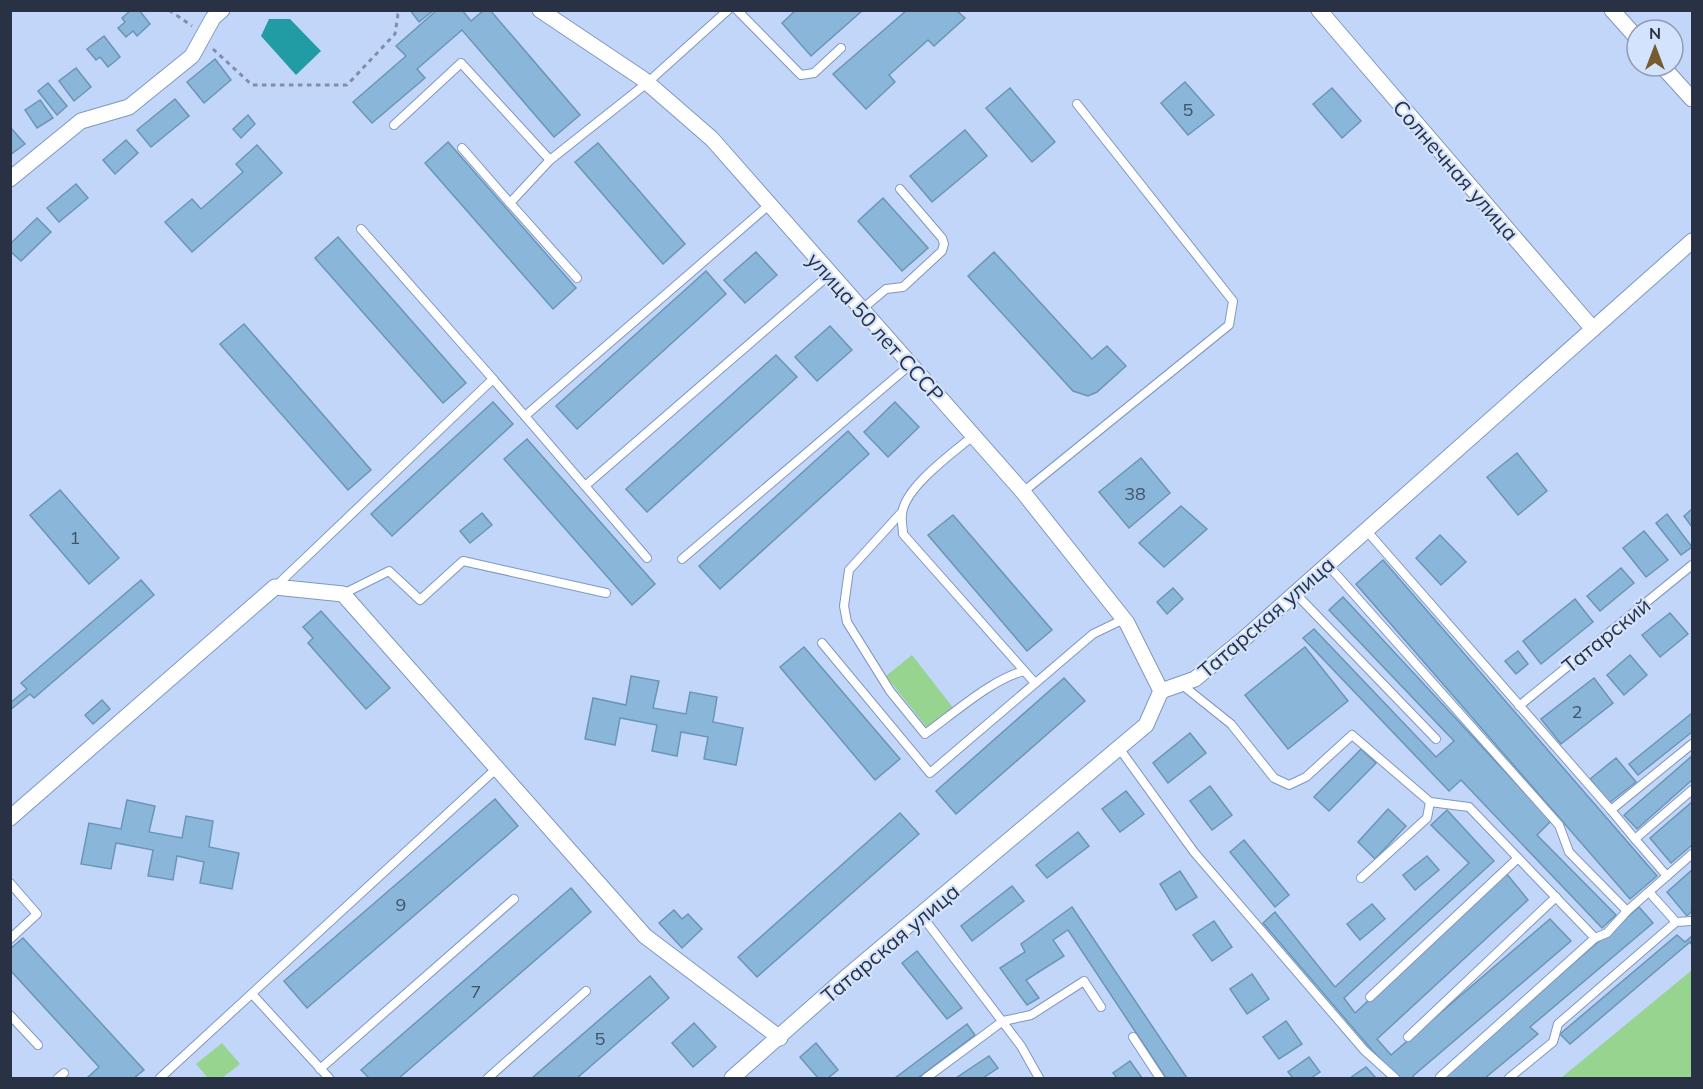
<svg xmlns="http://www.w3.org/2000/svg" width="1703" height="1089" viewBox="0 0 1703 1089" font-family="Mulish,sans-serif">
<rect width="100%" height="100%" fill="#c2d6fa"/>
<g fill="#96d48f">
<polygon points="912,655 954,709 928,729 886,676"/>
<polygon points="1692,970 1692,1078 1561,1078"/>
<polygon points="222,1043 240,1064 222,1078 208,1078 196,1064"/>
</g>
<polygon fill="#219ca4" points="269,19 290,19 321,51 296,75 261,36"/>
<g fill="#8ab7d9" stroke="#6a95b6" stroke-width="1.5">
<polygon points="131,10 139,10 150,24 137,36 133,31 126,37 118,28 125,22 122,18"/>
<polygon points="410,10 434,10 419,22"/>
<polygon points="437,10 462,10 471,21 484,10 490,10 580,115 554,137 462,30 417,69 425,78 372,123 353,102 406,56 396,46"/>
<polygon points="796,10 863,10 811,56 782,23"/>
<polygon points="907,10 956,10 965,18 934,46 928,40 889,75 895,82 866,109 833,74"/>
<polygon points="104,36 120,57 108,67 100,57 96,60 87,49"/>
<polygon points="215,59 231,80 204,103 187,82"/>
<polygon points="76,68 91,87 74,101 59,81"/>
<polygon points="1185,82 1214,115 1188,135 1161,103"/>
<polygon points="48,83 67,106 57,115 38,91"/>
<polygon points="1010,88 1055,142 1032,162 986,108"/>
<polygon points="1332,88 1361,121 1342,138 1313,104"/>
<polygon points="175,99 189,116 151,147 137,130"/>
<polygon points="40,100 53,118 37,128 25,110"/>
<polygon points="248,115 255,124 241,138 233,129"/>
<polygon points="10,127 25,144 10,155"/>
<polygon points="965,130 987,156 932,202 910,176"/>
<polygon points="126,140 138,153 115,174 103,160"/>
<polygon points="448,142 576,288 553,309 425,163"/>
<polygon points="598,143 685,244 663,264 575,162"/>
<polygon points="257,145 282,173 192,252 165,222 192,199 201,209 243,172 236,164"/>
<polygon points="76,184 88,198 59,222 47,208"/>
<polygon points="883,198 928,248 902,271 858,221"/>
<polygon points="37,218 51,232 21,261 10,251 10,244"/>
<polygon points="338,237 466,383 443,403 315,258"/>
<polygon points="756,252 777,275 745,303 724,280"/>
<polygon points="994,252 1092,359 1107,346 1126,366 1097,392 1088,396 1073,391 968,276"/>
<polygon points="706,271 726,294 577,429 556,406"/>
<polygon points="244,324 371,470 348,490 220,344"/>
<polygon points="830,326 852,350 817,381 795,357"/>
<polygon points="776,355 797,377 647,512 626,489"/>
<polygon points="493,402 513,424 392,536 371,514"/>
<polygon points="895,402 919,427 888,457 864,432"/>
<polygon points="848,431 869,454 720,589 699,566"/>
<polygon points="527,439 655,584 632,605 504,459"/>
<polygon points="1517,453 1547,491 1518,515 1487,477"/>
<polygon points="1141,458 1170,493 1129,528 1099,492"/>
<polygon points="60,490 119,558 89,584 30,515"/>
<polygon points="1181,506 1207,529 1164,567 1139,543"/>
<polygon points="1692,509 1692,527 1684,516"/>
<polygon points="482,513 492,525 470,543 460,531"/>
<polygon points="1667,514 1692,547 1681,555 1656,523"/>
<polygon points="953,515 1052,630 1027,651 928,535"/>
<polygon points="1644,531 1668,560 1646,577 1623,548"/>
<polygon points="1440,535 1466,562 1441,585 1416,558"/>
<polygon points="1383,560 1657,876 1630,899 1356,584"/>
<polygon points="1621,568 1634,583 1600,611 1587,596"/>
<polygon points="141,580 154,595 34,698 30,694 10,710 10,703 27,689 21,683"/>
<polygon points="1173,588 1183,599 1167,614 1157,602"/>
<polygon points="1343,597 1551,821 1537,835 1616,915 1602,928 1461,780 1449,791 1303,638 1314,629 1436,757 1454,741 1329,610"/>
<polygon points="1575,599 1593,622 1541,664 1523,641"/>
<polygon points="321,611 390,688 366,709 308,643 313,638 303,627"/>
<polygon points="1670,613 1688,634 1660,657 1642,635"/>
<polygon points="804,647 900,759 875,780 780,667"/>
<polygon points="1305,647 1348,701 1288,749 1245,695"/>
<polygon points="1518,651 1528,664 1516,674 1505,661"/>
<polygon points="1630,655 1647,675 1624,695 1607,675"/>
<polygon points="631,676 659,681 653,708 686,714 690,692 717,697 713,722 743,728 736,765 704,759 708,737 681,732 677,756 652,751 657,725 620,718 615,745 585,739 593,698 626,705"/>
<polygon points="1064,678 1085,701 956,814 936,791"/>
<polygon points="1594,678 1613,703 1561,744 1541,719"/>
<polygon points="102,700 110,709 93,724 85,715"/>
<polygon points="1692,713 1692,732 1638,775 1629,764"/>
<polygon points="1190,733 1206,753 1168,783 1153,763"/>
<polygon points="1361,749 1376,763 1329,811 1314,797"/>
<polygon points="1692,756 1692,780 1637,829 1624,815"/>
<polygon points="1616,758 1636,782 1609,803 1590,779"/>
<polygon points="1210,786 1232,815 1212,830 1190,801"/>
<polygon points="1126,791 1144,814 1120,832 1102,809"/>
<polygon points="495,799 518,826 307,1008 284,981"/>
<polygon points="127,800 155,806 149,832 182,838 186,816 213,821 209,847 239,853 232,889 200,883 204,862 177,856 173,880 148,876 153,850 116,843 111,869 81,864 89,823 121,829"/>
<polygon points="1692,802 1692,845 1671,863 1650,838"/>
<polygon points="1388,809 1406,826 1375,859 1358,842"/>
<polygon points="1447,810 1494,861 1344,998 1355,1013 1506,873 1528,900 1377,1039 1391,1055 1550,919 1571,941 1413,1076 1414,1078 1396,1078 1263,923 1275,912 1335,987 1469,863 1431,825"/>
<polygon points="900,813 919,834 757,977 738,957"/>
<polygon points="1078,832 1089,846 1047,878 1036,865"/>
<polygon points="1244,840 1289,895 1275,907 1230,852"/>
<polygon points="1427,856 1439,870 1415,890 1403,875"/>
<polygon points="1692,870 1692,911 1687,916 1667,892"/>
<polygon points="1180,871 1197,897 1176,910 1160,884"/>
<polygon points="1012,886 1024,901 972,941 961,926"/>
<polygon points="571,888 591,912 399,1078 369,1078 361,1070"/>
<polygon points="1372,904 1385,919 1360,940 1347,924"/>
<polygon points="1072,907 1187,1078 1166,1078 1068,930 1053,940 1064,956 1026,980 1039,998 1027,1005 1000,968 1025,952 1021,944"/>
<polygon points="1639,907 1653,923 1530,1027 1538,1034 1485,1078 1439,1078"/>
<polygon points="674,910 682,919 688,914 702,929 682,948 659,923"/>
<polygon points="1214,921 1232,947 1212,961 1193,935"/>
<polygon points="1677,935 1685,942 1692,936 1692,945 1690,942 1570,1044 1560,1034"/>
<polygon points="23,938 144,1070 134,1078 87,1078 99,1067 10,970 10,949"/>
<polygon points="917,951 962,1008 947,1019 902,963"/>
<polygon points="1252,974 1269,999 1247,1014 1230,989"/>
<polygon points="650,976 669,998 577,1078 532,1078"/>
<polygon points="1286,1021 1302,1044 1279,1059 1263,1037"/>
<polygon points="694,1023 716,1047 693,1067 672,1043"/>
<polygon points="967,1024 975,1035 918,1078 895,1078"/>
<polygon points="816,1043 838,1070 828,1078 818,1078 800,1057"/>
<polygon points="989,1056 998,1068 983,1078 956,1078"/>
<polygon points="1309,1057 1320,1072 1311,1078 1293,1078 1288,1072"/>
<polygon points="1130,1061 1142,1078 1117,1078 1113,1073"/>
<polygon points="1366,1067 1376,1078 1350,1078"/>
</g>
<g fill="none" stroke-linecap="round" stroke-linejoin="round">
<g stroke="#7f97c1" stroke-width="10">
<g id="service">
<polyline points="737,10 801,75 814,73 841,48"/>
<polyline points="394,125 461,63 550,160 647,83 728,10"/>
<polyline points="462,148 510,203 550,160"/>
<polyline points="510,203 577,278"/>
<polyline points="861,310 886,289 903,287 942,251 944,244 942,238 900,189"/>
<polyline points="493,379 647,558"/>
<polyline points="525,416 769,205"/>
<path d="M973,436C954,452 903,488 902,515C901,521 903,528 903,534L1035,683"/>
<polyline points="585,486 829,275"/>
<polyline points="1023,492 1229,325 1233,301 1077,104"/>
<path d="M901,513L849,570L844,606L847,622L890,691L925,734C953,714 992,679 1024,671"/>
<polyline points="1366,530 1611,810"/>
<polyline points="682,559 910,365"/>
<polyline points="1327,564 1559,825 1569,852 1627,911 1692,854"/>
<polyline points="276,586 493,379 361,229"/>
<polyline points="1295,593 1436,739"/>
<polyline points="343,594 389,571 420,600 463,561 606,593"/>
<polyline points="822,643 930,773 1093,634 1124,619"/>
<polyline points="1181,684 1231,724 1274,778 1289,785 1306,777 1352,735 1430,802 1427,818 1361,878"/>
<polyline points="1519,706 1692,565"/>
<polyline points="1119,748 1194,852 1364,1050 1395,1078"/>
<polyline points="1430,802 1469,807 1595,938 1440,1077"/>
<polyline points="1635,839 1611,810 1692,744"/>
<polyline points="1667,876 1635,839 1692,790"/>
<polyline points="10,883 37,914 10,939"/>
<polyline points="922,916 1021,1046 1039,1078"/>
<polyline points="1676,922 1692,921"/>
<polyline points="1595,938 1607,933 1627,911"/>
<polyline points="252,994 329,1078"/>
<polyline points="1370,997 1518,858"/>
<polyline points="10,1015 38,1045"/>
<polyline points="1133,1037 1160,1078"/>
<polyline points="1408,1037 1556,897"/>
<polyline points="320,1069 514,899"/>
<polyline points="58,1078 64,1073"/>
<polyline points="160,1078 497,768"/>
<polyline points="488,1078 586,991"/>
<polyline points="926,1078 1003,1021 1031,1015 1084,981 1101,1007"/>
<polyline points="1509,1078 1553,1042 1558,1024 1676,922 1649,892"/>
</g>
</g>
<g stroke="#7f97c1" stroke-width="17">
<g id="minor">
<polyline points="540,10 643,79 712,139 1023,492 1127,623 1161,691"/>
<polyline points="1319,10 1593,329"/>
<polyline points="1612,10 1637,38"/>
<polyline points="1662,66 1692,99"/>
<polyline points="10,179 81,121 129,107 192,56 213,18 222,10"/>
<polyline points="10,818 275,587 343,594 645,936 780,1038"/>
<polyline points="732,1078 844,979 1146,725 1161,691 1195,679 1246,637 1692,241"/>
</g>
</g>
<g stroke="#7f8fab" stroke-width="3" stroke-dasharray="4.5 4.5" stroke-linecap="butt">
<polyline points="169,10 192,26"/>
<polyline points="213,49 252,85 347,85 395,34 398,14 403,10"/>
</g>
<use href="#service" stroke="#fff" stroke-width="8"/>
<use href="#minor" stroke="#fff" stroke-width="15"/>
</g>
<g text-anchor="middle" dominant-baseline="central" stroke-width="4.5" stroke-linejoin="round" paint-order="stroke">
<g font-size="18" fill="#405369">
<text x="1188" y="109">5</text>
<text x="1135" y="493">38</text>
<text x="75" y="537">1</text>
<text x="1577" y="711">2</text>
<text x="401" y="904">9</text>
<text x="476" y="991">7</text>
<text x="600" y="1038">5</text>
</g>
<g font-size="21" fill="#283244" stroke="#d3e3fe">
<text transform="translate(1456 170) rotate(49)">Солнечная улица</text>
<text transform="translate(876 327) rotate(48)">улица 50 лет СССР</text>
<text transform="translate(1266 617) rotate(-41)">Татарская улица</text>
<text transform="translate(1606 635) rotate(-39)">Татарский</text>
<text transform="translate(890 943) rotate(-40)">Татарская улица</text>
</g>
</g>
<rect width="1703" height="1089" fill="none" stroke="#283244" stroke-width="24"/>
<g transform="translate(1655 48)"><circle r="28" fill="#d3e3fe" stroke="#8f9cb4" stroke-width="1.5"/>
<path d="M0-4.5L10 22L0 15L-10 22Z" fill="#755c2d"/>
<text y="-9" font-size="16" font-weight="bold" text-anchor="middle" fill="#283244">N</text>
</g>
</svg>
